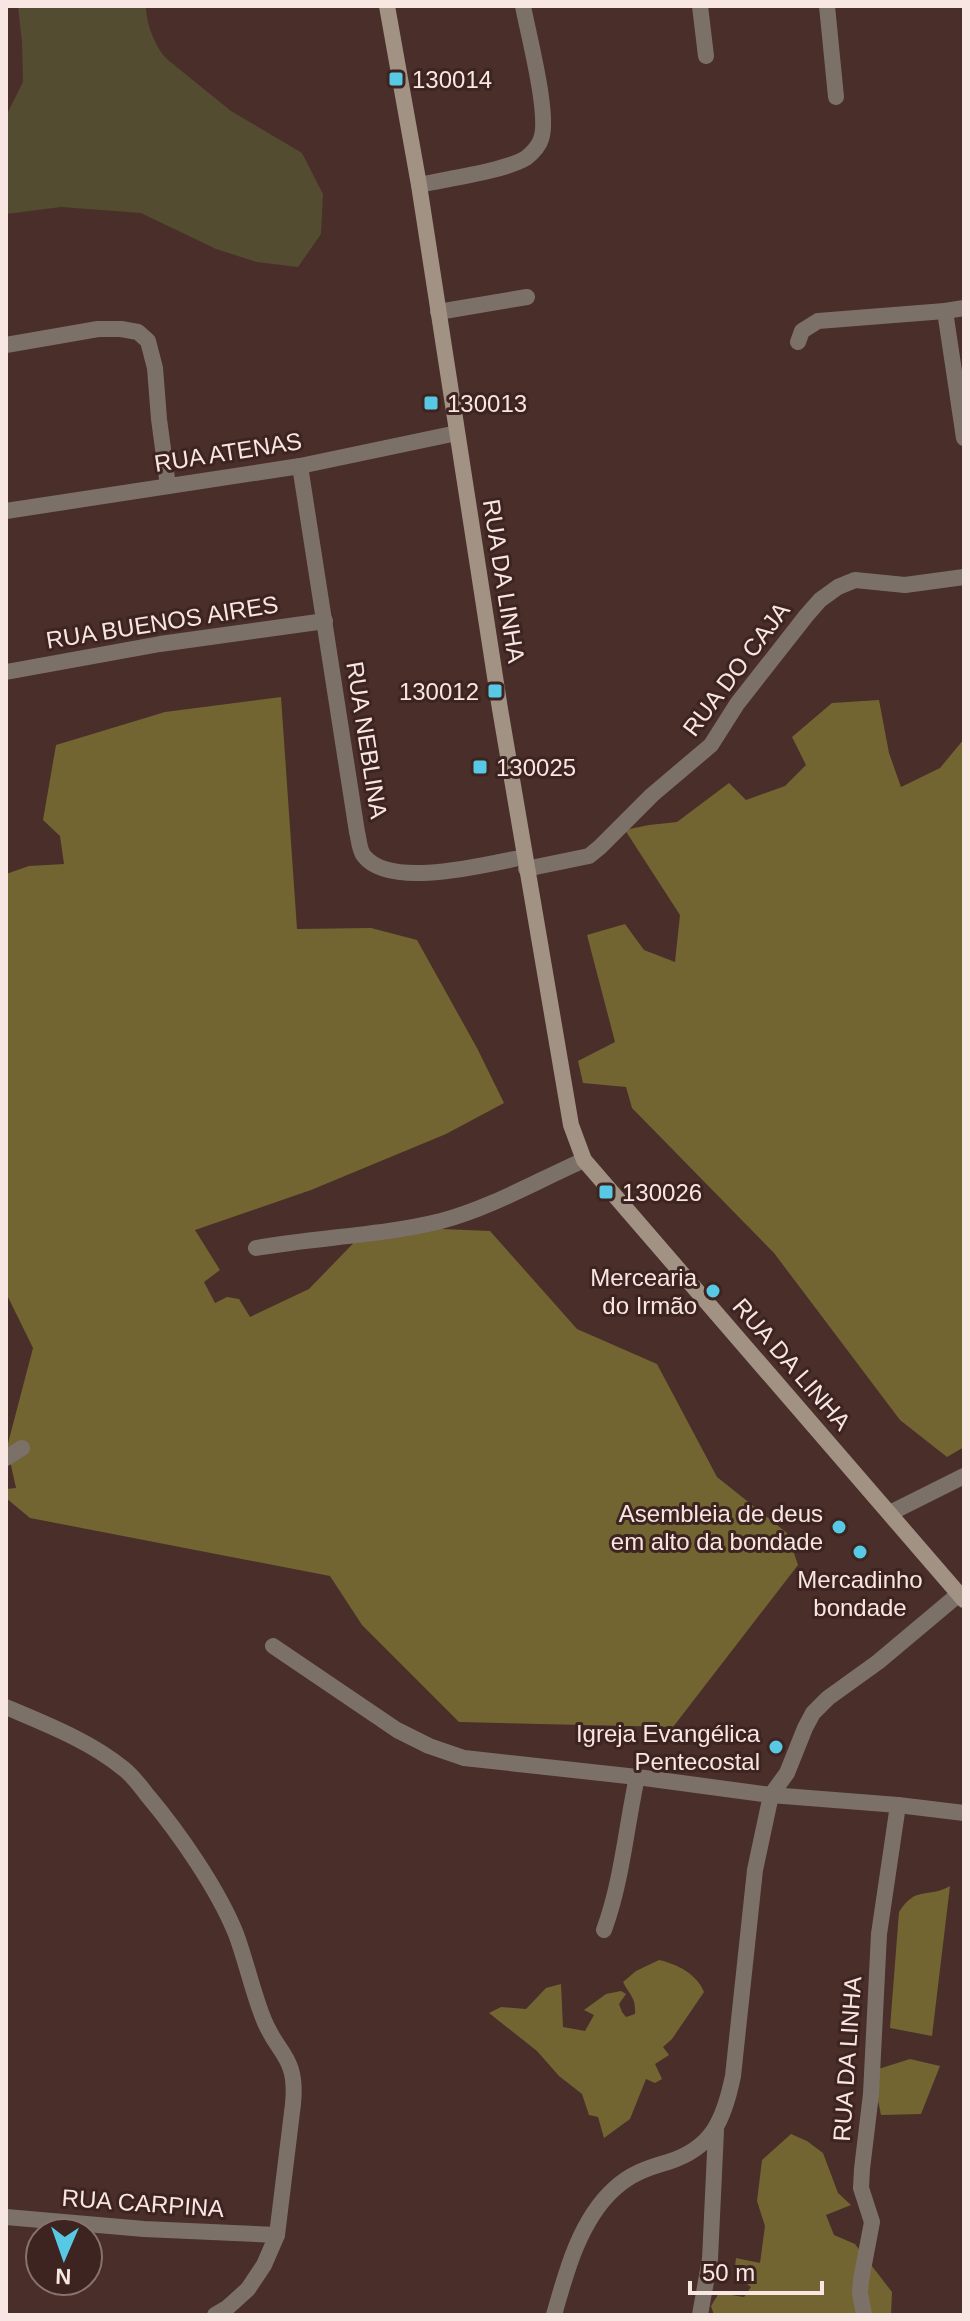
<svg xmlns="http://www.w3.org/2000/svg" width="970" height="2321" viewBox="0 0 970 2321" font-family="Helvetica,sans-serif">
<rect width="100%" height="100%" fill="#492e2a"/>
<path fill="#544c30" d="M18,6H146C146,23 155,48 168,60L231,111L302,153L323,194L321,234L298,267L257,262L216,249L141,213L61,207L6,214V116L23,82L22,42Z"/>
<g fill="#726531">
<polygon points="281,697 297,929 371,928 417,940 477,1048 504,1103 446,1134 311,1190 195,1230 220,1270 204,1282 215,1303 227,1297 239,1299 250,1317 309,1289 370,1226 490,1231 577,1329 657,1364 717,1477 787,1533 798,1565 673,1727 459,1722 362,1625 330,1576 30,1518 6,1498 6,1489 16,1488 7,1447 33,1348 6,1293 6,874 29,866 64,864 60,836 43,820 56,745 165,712"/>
<polygon points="879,700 889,753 901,787 940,768 964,739 964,1447 947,1457 900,1420 774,1253 632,1108 626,1087 583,1083 578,1061 615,1042 587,935 625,924 644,950 675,962 680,915 625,830 649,825 677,822 729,783 746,800 785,786 806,765 792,737 832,703"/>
<path d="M950,1886L932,2036L890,2028L899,1912C916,1885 927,1899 950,1886Z"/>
<path d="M659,1960C677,1964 697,1974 704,1992L672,2039L663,2047L669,2055L655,2064L662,2079L655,2083L646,2079L630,2119L604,2138L598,2117L589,2115L582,2094L559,2076L537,2051L489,2013L501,2007L526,2009L546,1988L561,1984L563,2027L585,2031L594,2015L584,2010L606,1994L621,1991L626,1994L619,2004L622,2012L626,2017L635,2014C636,1997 630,1996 623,1982L636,1971Z"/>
<polygon points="910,2059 940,2066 921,2114 881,2115 872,2071"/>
<polygon points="791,2134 807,2141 823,2153 838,2193 851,2205 826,2215 834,2235 855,2244 892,2292 891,2315 714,2315 711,2306 719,2293 744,2297 751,2287 734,2275 736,2258 760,2263 765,2226 757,2201 762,2160"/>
</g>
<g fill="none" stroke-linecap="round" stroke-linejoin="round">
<g stroke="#7c7168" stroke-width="16">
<polyline points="700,6 706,56"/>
<polyline points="827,6 836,97"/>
<path d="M419,185C445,179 505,171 526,158C531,154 539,146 541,139C550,116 528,33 523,6"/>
<polyline points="945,311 964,438"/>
<polyline points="438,312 527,297"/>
<polyline points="798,342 802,331 818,321 945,311 964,308"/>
<polyline points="6,345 98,329 121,329 138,332 148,341 155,368 159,419 168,486"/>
<path d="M300,466L357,832C359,839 359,850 364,856C391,890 487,864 524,857"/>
<polyline points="6,511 300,466 457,433"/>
<polyline points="6,672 160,644 325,621"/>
<polyline points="526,869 589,856 600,847 652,795 711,745 737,704 806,616 820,600 838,587 855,580 905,585 964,577"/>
<path d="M256,1248C317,1237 380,1236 441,1221C490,1208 537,1181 584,1160"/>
<polyline points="6,1458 22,1448"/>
<polyline points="890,1513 964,1476"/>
<polyline points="273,1646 397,1730 429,1746 464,1758 637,1777 771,1795 898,1805 964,1813"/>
<path d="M6,1707C46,1724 90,1741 124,1769C133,1776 141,1787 148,1796C179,1833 218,1889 236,1934C246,1961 252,1989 262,2015C276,2055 298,2054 293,2104L277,2235L264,2265L248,2289L227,2308L215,2315"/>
<path d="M604,1930C622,1881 626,1828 637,1777"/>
<polyline points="6,2217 144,2229 277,2235"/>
<path d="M554,2315C566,2272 580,2220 614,2189C630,2174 647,2168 668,2162C713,2148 724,2119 733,2076L755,1870L771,1795L787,1773L805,1728L813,1713L828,1698L878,1662L959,1594"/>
<polyline points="700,2315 710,2259 716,2131"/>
<polyline points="864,2315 860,2293 861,2280 872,2222 861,2188 862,2169 871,2094 879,1934 898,1805"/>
</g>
<polyline stroke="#a29284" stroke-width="16" points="387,6 419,185 500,709 571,1125 584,1160 964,1600"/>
</g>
<g fill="#58c9e4" stroke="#3e2420" stroke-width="3">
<rect x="388" y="71" width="16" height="16" rx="4"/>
<rect x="423" y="395" width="16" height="16" rx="4"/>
<rect x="487" y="683" width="16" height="16" rx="4"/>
<rect x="472" y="759" width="16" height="16" rx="4"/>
<rect x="598" y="1184" width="16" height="16" rx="4"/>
<circle cx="713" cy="1291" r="8"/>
<circle cx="839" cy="1527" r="8"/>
<circle cx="860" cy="1552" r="8"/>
<circle cx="776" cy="1747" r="8"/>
</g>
<g text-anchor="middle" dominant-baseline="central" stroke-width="6" stroke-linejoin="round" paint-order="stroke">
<g font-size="24" fill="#f8e6e3" stroke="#3e2420" text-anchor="start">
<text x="412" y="79">130014</text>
<text x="447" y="403">130013</text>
<text x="479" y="691" text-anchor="end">130012</text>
<text x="496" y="767">130025</text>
<text x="622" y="1192">130026</text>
<text x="697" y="1277" text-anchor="end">Mercearia<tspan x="697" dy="28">do Irmão</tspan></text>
<text x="823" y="1513" text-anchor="end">Asembleia de deus<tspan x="823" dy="28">em alto da bondade</tspan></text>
<text x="860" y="1579" text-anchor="middle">Mercadinho<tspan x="860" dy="28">bondade</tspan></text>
<text x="760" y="1733" text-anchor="end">Igreja Evangélica<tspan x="760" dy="28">Pentecostal</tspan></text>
</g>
<g font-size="24" fill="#f8e6e3" stroke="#3e2420">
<text transform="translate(228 452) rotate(-9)">RUA ATENAS</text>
<text transform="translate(504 581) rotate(81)">RUA DA LINHA</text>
<text transform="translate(162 622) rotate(-9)">RUA BUENOS AIRES</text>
<text transform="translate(736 669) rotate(-53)">RUA DO CAJA</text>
<text transform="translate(367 740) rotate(81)">RUA NEBLINA</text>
<text transform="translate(792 1364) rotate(49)">RUA DA LINHA</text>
<text transform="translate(847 2059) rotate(-86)">RUA DA LINHA</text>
<text transform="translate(143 2203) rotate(4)">RUA CARPINA</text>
</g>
</g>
<rect width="970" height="2321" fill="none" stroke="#f8e6e3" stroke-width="16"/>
<g transform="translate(64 2257) rotate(182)"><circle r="38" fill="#3e2420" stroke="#88726e" stroke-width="2"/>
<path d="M0-6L14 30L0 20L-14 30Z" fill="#58c9e4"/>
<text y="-12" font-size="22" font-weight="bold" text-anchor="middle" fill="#f8e6e3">N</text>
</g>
<path d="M690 2281v12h132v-12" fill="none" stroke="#f8e6e3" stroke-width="4"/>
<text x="702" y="2281" font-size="24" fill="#f8e6e3" stroke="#3e2420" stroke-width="6" paint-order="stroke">50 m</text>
</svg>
